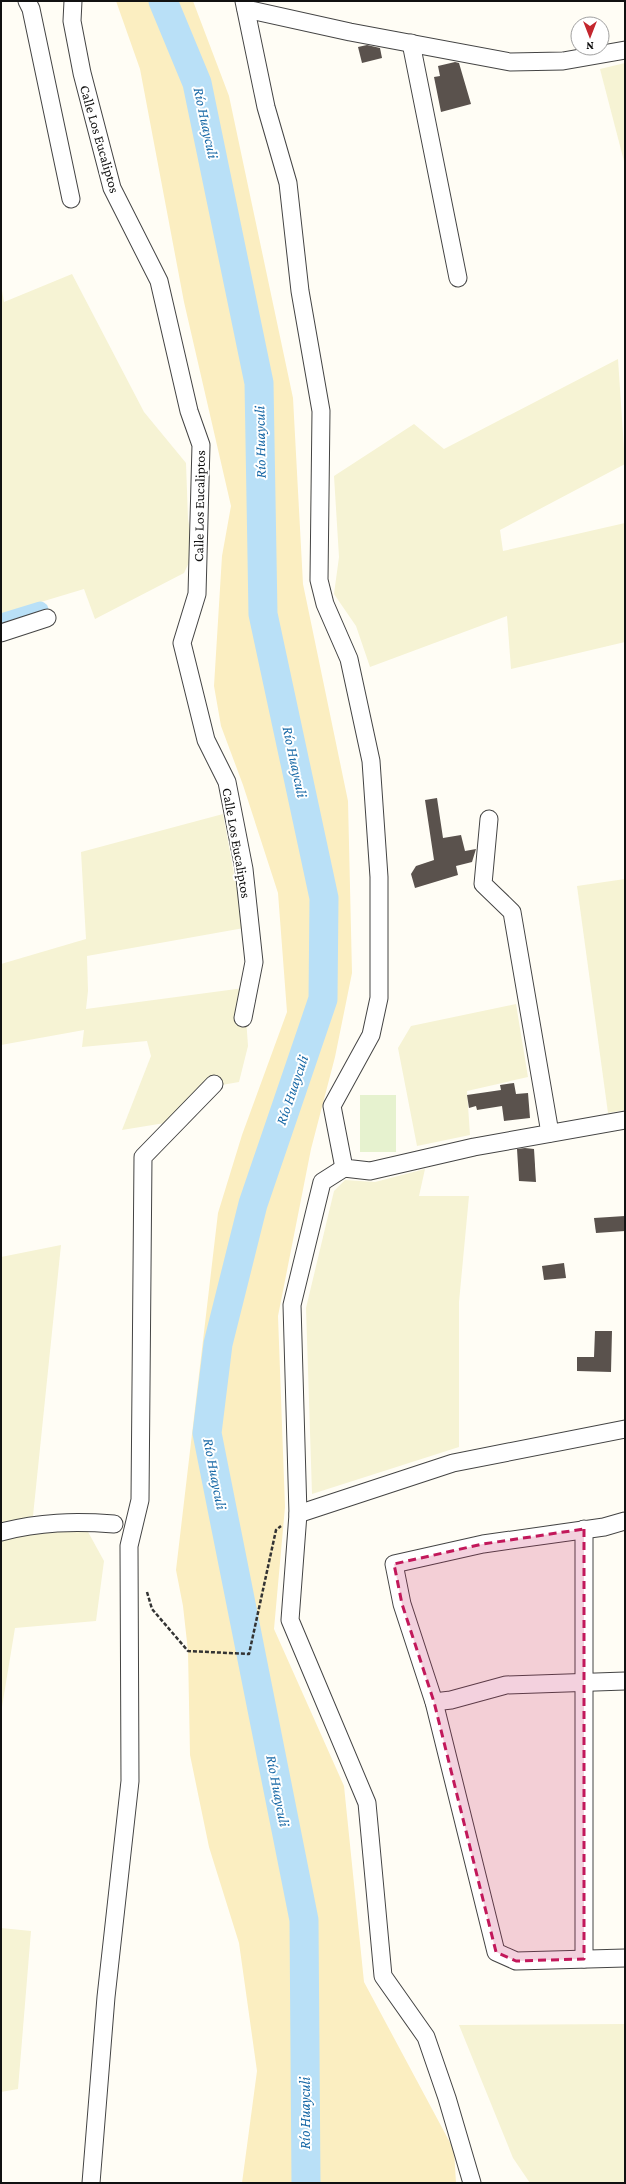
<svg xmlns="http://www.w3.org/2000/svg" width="626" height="2184" viewBox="0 0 626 2184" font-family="'Crimson Pro',serif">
<rect width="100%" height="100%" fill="#fffdf5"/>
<g fill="#f6f3d4">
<polygon points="625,63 625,165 600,69"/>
<polygon points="72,274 144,412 186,463 188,519 194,552 184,573 95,619 84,589 1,614 1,285 4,302"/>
<polygon points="618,359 625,464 500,530 503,551 625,523 625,642 511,669 507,616 370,667 356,626 334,594 339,557 334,476 414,424 444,449"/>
<polygon points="223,814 244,928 87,956 88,991 86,1009 244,988 248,1046 239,1082 199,1089 177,1121 122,1130 151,1056 147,1041 82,1047 84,1030 1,1045 1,964 86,939 81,852"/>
<polygon points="625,879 625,1110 608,1113 577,886"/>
<polygon points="516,1004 528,1077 467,1091 470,1135 417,1146 398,1048 411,1026"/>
<polygon points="425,1169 419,1196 469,1196 459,1302 459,1447 312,1494 306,1308 334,1191 345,1180 375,1182"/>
<polygon points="61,1245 33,1516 1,1524 1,1257"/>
<polygon points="87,1530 104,1561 96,1621 15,1628 1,1713 1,1541 30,1534"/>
<polygon points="1,1928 31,1931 18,2089 1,2092"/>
<polygon points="625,2024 625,2183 530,2183 513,2158 459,2025"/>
</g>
<polygon fill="#fbeec1" points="116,1 193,1 229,96 293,398 303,584 348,801 352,973 335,1057 311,1149 278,1316 285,1507 274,1629 344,1786 364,1982 454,2150 456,2183 242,2183 257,2071 239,1943 209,1847 190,1755 188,1651 183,1606 176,1570 218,1213 242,1135 287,1012 278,893 243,785 221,726 214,686 222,556 231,506 184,302 140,69"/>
<rect fill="#e6f2cf" x="360" y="1095" width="36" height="57"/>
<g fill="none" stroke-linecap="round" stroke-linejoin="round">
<polyline stroke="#b9e0f7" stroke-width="17" points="1,622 40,610"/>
<polyline stroke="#b9e0f7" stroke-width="29" points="163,1 197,83 259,383 263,614 324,898 323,999 253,1204 218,1344 207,1433 304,1920 306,2183"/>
</g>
<g fill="#5a524d">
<polygon points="367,45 380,48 382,58 362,63 358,47"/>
<polygon points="455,62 459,63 471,104 441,112 434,77 440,76 438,66"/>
<polygon points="437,798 443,838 461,835 465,851 476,849 472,862 456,866 458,875 415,888 411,874 416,866 434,860 425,800"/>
<polygon points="514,1083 516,1094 528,1093 530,1118 504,1121 502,1106 477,1110 476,1106 469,1108 467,1095 501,1090 500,1085"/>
<polygon points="525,1148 534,1149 536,1182 519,1181 517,1149"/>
<polygon points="625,1216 625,1231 596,1233 594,1218"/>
<polygon points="564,1263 566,1278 544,1280 542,1266"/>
<polygon points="595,1331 612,1331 611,1372 577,1371 577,1357 594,1357"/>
</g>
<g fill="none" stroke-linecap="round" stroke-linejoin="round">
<g stroke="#444" stroke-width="19">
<g id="minor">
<polyline points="27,1 31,9 71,199"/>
<polyline points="73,1 72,21 82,73 112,188 159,281 189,411 201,445 197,594 182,643 206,740 227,782 244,869 254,962 243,1018"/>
<polyline points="244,1 266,107 288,183 300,291 321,411 319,580 325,604 349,659 371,761 379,877 379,998 371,1035 332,1106 344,1168 370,1171 474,1147 625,1120"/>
<polyline points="246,9 350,32 510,62 563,61 625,50"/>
<polyline points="411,43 458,278"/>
<polyline points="1,633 47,618"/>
<polyline points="489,819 483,884 512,912 550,1133"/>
<polyline points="344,1168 322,1182 292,1305 298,1514 290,1620 367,1803 383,1976 426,2037 447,2098 472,2183"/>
<polyline points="298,1514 453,1463 625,1429"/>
<polyline points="625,1521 604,1527 483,1544 394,1564 402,1604 434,1702 496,1952 516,1961 625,1958"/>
<path d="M1,1532C40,1522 74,1521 114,1524"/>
<polyline points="434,1702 451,1700 506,1685 625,1681"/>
<polyline points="584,1959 584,1529"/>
<polyline points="91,2183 106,1997 130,1781 129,1546 140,1500 143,1157 214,1084"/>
</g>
</g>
<polyline stroke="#333" stroke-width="2.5" stroke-dasharray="4 2" stroke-linecap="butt" points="147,1592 152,1609 188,1651 249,1654 276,1530 281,1526"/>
<use href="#minor" stroke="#fff" stroke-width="17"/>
</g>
<path fill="#c2185b" fill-opacity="0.2" stroke="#c2185b" stroke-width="3" stroke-dasharray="8 5" stroke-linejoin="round" d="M584,1529V1959L516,1961L496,1952L434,1702L402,1604L394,1564L483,1544Z"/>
<g text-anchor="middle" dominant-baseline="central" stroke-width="4" stroke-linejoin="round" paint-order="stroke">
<g font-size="14" fill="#111" stroke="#fff">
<text transform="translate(100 139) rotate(74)">Calle Los Eucaliptos</text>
<text transform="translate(199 506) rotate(-89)">Calle Los Eucaliptos</text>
<text transform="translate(237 843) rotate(80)">Calle Los Eucaliptos</text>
</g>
<g font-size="15" font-style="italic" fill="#1768a6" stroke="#fff">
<text transform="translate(206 123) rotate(78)">Río Huayculi</text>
<text transform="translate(260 442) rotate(-91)">Río Huayculi</text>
<text transform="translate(295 762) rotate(78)">Río Huayculi</text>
<text transform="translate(292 1090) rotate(-71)">Río Huayculi</text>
<text transform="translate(215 1474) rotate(79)">Río Huayculi</text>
<text transform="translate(278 1791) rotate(79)">Río Huayculi</text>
<text transform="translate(305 2113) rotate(-90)">Río Huayculi</text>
</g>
</g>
<rect width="626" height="2184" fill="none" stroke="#111111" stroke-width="4"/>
<g transform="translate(590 36) rotate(180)"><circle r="19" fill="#ffffff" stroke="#a0a0a0"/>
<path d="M0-3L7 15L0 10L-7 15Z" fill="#c4262e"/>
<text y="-6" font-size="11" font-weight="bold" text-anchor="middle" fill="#111111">N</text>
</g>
</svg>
